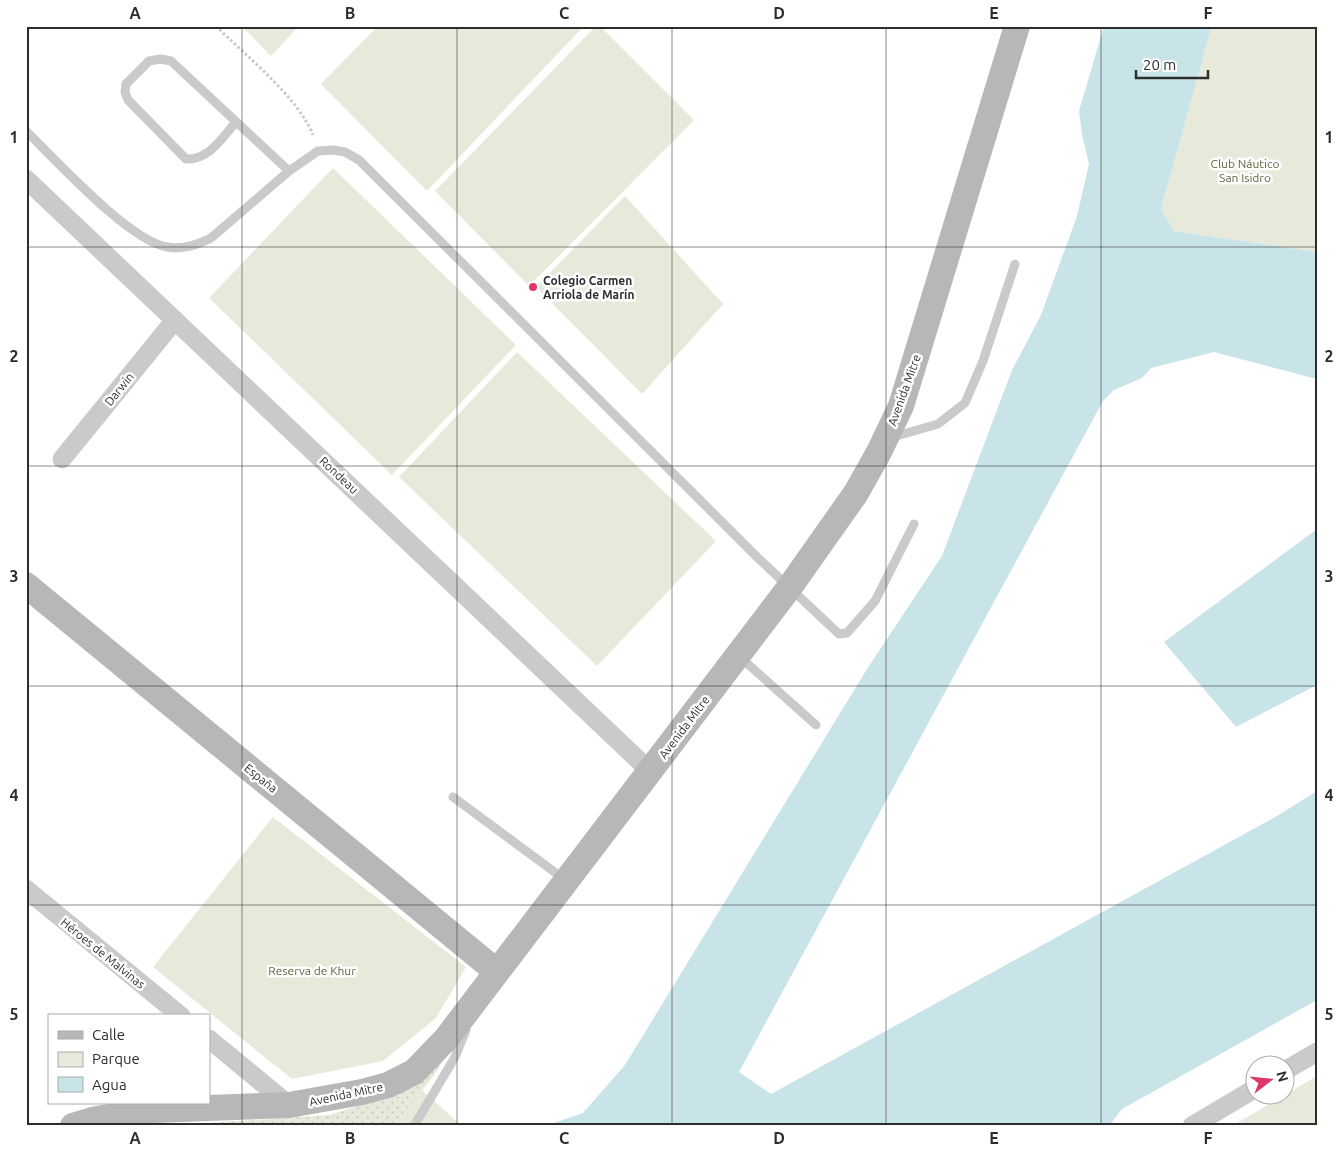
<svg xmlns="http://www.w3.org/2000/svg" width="1343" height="1152" viewBox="0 0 1343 1152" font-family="Ubuntu,sans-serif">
<defs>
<pattern id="grass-dots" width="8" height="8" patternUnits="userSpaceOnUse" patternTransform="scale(1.25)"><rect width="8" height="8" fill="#e7eadb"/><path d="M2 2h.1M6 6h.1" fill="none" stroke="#c6c9bc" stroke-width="1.8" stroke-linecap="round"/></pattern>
</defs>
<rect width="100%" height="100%" fill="#fff"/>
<polygon fill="url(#grass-dots)" points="459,1036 432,1078 396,1123 387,1126 163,1126 329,1115 401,1092"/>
<g fill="#e7eadb">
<polygon points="242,26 299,26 271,56"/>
<polygon points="378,26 584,26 427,191 321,84"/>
<polygon points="596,26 600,26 694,120 529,286 435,191"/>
<polygon points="1212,26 1317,26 1317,252 1174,231 1161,209"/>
<polygon points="333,168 516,345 392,475 209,298"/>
<polygon points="625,196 723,304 642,394 536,287"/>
<polygon points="517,352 716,541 597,666 399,477"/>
<polygon points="273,817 466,967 436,1018 383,1061 292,1079 153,967"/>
<polygon points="1317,1076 1317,1126 1232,1126"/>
<polygon points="422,1090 462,1126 387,1126 396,1123"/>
</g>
<g fill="#c8e4e9">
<polygon points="1104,26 1212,26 1161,209 1174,231 1317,252 1317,379 1214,352 1151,368 1142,378 1114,390 1103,401 739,1072 771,1094 1277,816 1317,791 1317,1000 1122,1109 1109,1126 545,1126 583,1113 625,1065 867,669 942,556 1012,370 1041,315 1077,216 1089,164 1082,135 1079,111"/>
<polygon points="1317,529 1317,685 1236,727 1164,642"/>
</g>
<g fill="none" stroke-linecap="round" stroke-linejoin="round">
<path stroke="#cacaca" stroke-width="3" stroke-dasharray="2.5 2.5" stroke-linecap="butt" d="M216,26C246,56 298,97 313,135"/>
<g stroke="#cacaca" stroke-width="9">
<path d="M236,122C222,138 209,160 186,159L128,100L125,92L126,84L149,61L161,59L171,61L289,171"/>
<path d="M26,131C56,160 129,241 167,247C183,250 197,245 211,238L289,171L318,151L333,150L345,152L359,160L758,558L839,634L847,633L875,601L914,524"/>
<polyline points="893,437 938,424 965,403 983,361 1015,264"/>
<polyline points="740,657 816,725"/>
<polyline points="453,797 564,879"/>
<polyline points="414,1126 455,1057 466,1030"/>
</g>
<g stroke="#cacaca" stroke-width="19">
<polyline points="26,179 651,772"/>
<polyline points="62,459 175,320"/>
<polyline points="26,889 181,1016"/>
<polyline points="209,1039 289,1105"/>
<polyline points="1286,1070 1317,1052"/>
<polyline points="1192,1126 1256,1088"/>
</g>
<g stroke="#b7b7b7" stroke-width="26">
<polyline points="26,585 496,971"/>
<polyline points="73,1126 96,1119 154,1110 289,1105 362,1092 388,1085 414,1072 446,1039 789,588 856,493 879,452 901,406 1017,26"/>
</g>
</g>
<path fill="none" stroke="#2d2d2d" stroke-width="1" stroke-opacity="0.55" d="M242,26V1126M457,26V1126M672,26V1126M886,26V1126M1101,26V1126M26,247H1317M26,466H1317M26,686H1317M26,905H1317"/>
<circle fill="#dd3668" stroke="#fff" stroke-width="2" cx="533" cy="287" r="5"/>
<g text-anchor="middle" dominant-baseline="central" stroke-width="5" stroke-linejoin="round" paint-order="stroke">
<g font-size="12" fill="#5a673d" stroke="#fff">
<text x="1245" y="163">Club Náutico<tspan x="1245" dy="14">San Isidro</tspan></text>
<text x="312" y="970">Reserva de Khur</text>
</g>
<g font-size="12" font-weight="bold" fill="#2d2d2d" stroke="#fff" text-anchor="start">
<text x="543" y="280">Colegio Carmen<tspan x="543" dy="14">Arriola de Marín</tspan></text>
</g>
<g font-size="12" fill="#2d2d2d" stroke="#fff">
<text transform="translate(119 389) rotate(-51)">Darwin</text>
<text transform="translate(904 390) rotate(-70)">Avenida Mitre</text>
<text transform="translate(339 475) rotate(43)">Rondeau</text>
<text transform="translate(684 727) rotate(-53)">Avenida Mitre</text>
<text transform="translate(261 778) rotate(39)">España</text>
<text transform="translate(103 953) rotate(39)">Héroes de Malvinas</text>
<text transform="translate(346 1094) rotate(-12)">Avenida Mitre</text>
</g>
</g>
<rect width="1343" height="1152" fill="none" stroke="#ffffff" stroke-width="55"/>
<rect x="48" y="1014" width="162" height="90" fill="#ffffff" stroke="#ababab"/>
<rect x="58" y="1031" width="25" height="8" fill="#b7b7b7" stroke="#ababab"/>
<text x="92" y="1040" font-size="15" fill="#2d2d2d">Calle</text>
<rect x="58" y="1052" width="25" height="15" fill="#e7eadb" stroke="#ababab"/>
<text x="92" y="1064" font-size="15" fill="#2d2d2d">Parque</text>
<rect x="58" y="1077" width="25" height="15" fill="#c8e4e9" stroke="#ababab"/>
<text x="92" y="1090" font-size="15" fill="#2d2d2d">Agua</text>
<g transform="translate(1270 1080) rotate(74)"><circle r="24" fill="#ffffff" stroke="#ababab"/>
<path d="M0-4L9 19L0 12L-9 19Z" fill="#dd3668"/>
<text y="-8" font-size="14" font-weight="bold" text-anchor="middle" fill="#2d2d2d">N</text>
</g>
<path d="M1136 70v8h72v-8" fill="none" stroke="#2d2d2d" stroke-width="2.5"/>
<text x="1143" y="70" font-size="15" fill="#2d2d2d" stroke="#ffffff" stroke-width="4" paint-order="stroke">20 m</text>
<rect x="28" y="28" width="1288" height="1096" fill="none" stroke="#2d2d2d" stroke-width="2"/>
<g font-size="16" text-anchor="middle" font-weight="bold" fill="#2d2d2d">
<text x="135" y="19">A</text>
<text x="350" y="19">B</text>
<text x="564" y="19">C</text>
<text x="779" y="19">D</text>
<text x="994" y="19">E</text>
<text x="1208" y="19">F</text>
<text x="14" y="143">1</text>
<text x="1329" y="143">1</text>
<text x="14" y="362">2</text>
<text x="1329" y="362">2</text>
<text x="14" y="582">3</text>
<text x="1329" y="582">3</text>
<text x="14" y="801">4</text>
<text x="1329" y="801">4</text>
<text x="14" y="1020">5</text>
<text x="1329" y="1020">5</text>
<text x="135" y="1144">A</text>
<text x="350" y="1144">B</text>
<text x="564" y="1144">C</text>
<text x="779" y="1144">D</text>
<text x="994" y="1144">E</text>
<text x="1208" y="1144">F</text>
</g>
</svg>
